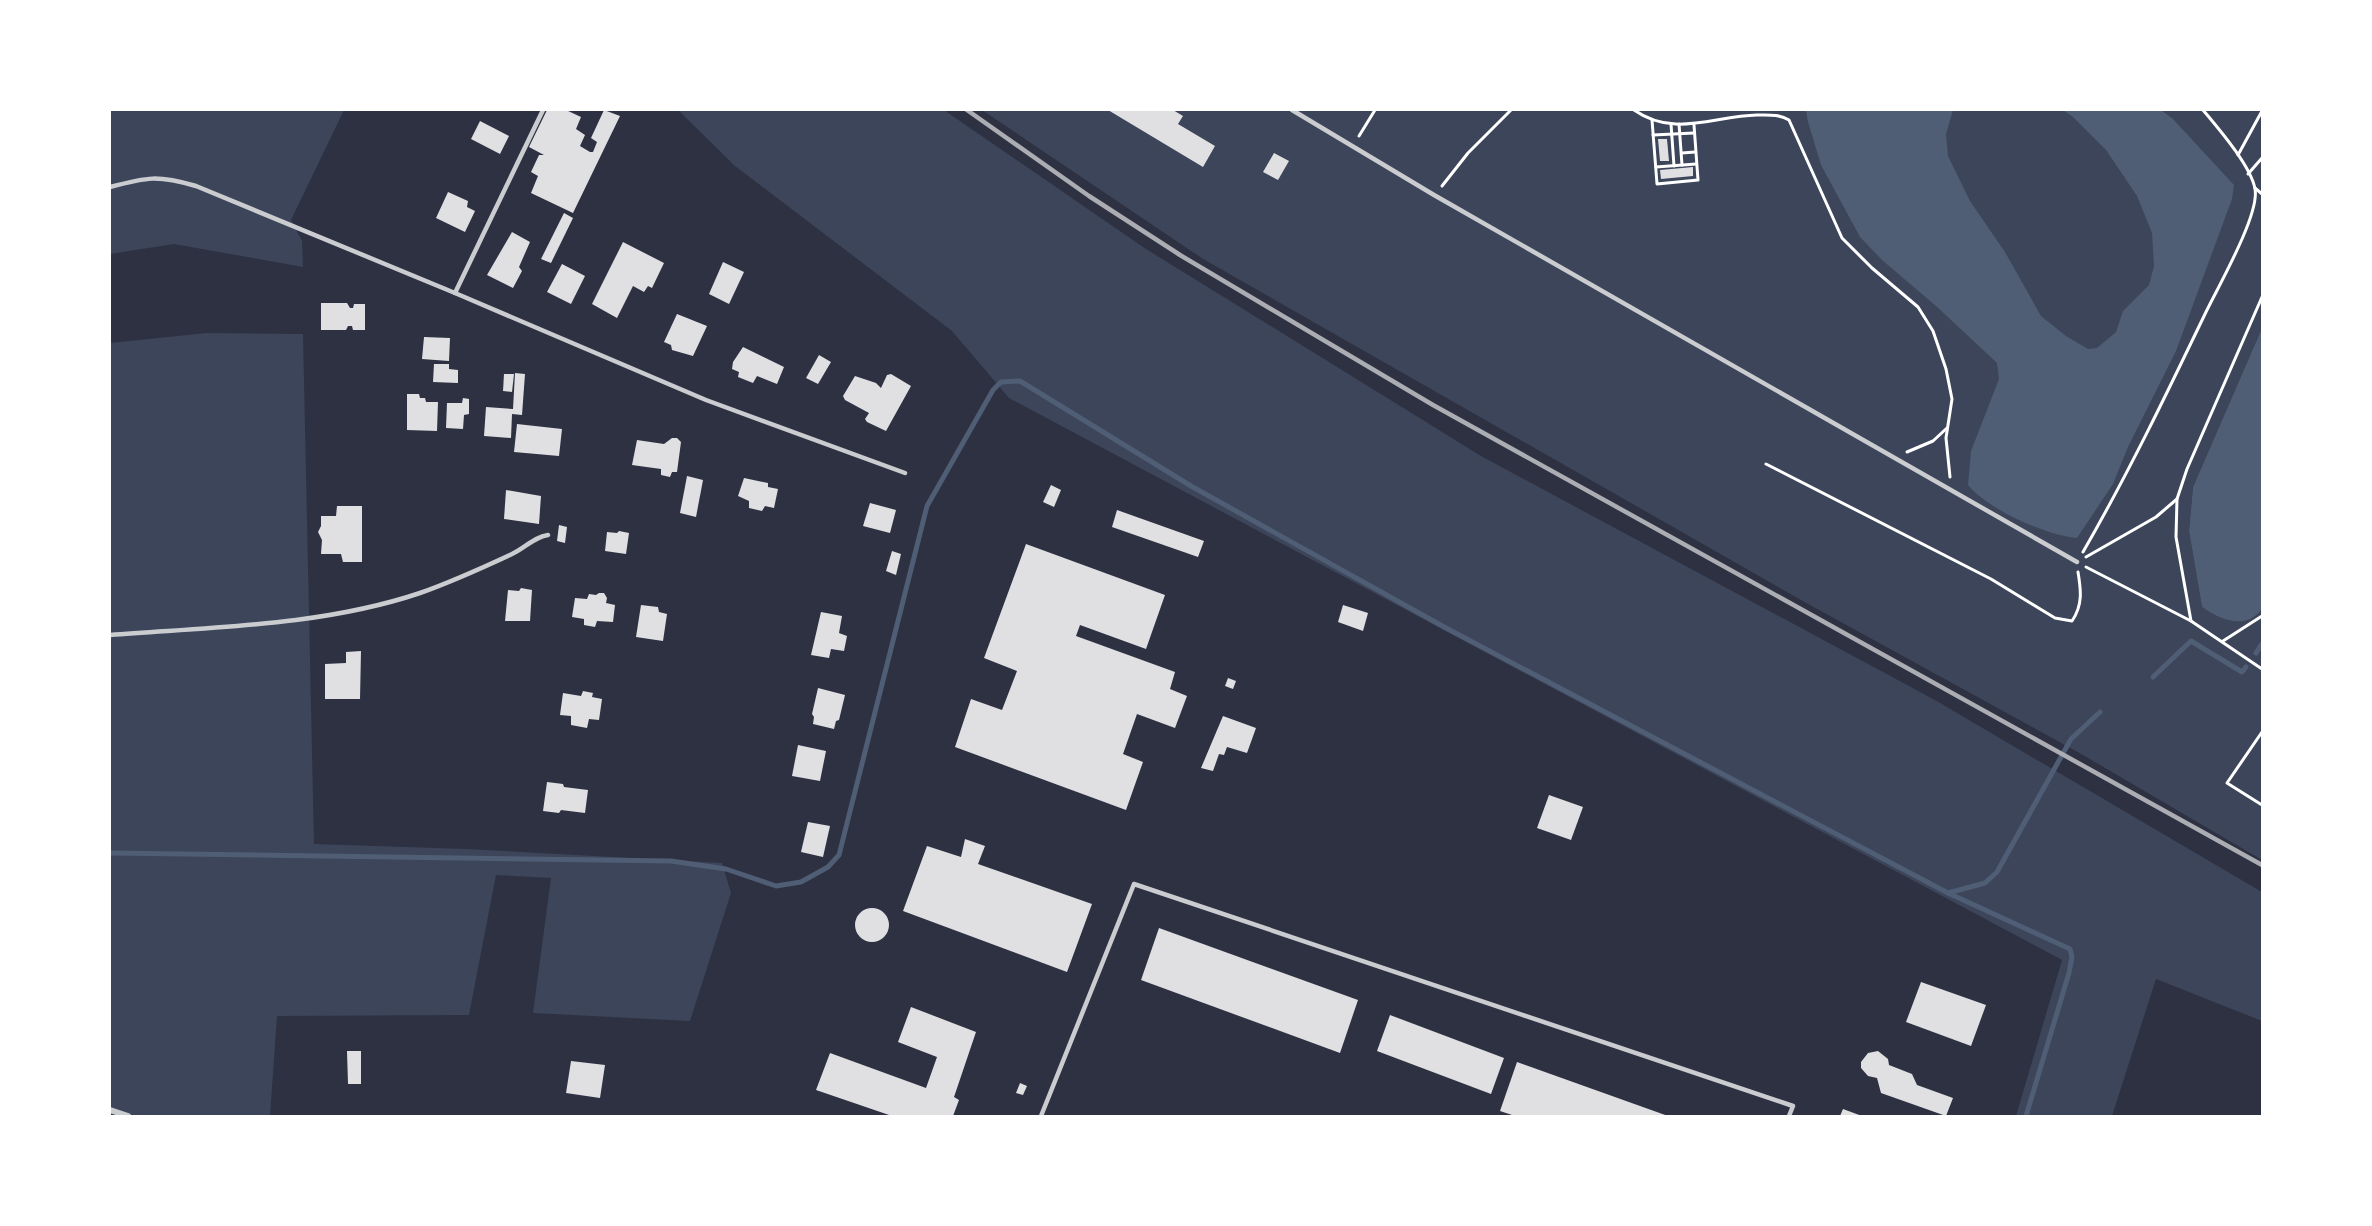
<svg xmlns="http://www.w3.org/2000/svg" width="2372" height="1226" viewBox="0 0 2372 1226" font-family="'Playfair Display',serif">
<rect width="100%" height="100%" fill="#2d3142"/>
<g fill="#3c4559">
<polygon points="110,110 344,110 291,220 302,241 303,267 174,244 110,254"/>
<polygon points="678,110 944,110 1146,249 1481,456 1935,700 2262,892 2262,1021 2156,979 2112,1116 2016,1116 2062,960 1009,398 952,331 735,166"/>
<path d="M982,110H2262V328L2193,487L2189,531L2202,607C2219,620 2247,631 2262,609V860L2083,755L1808,604L1203,259Z"/>
<polygon points="206,333 303,334 314,844 467,849 722,863 731,893 690,1021 533,1013 551,878 496,875 469,1015 277,1016 270,1116 110,1116 110,343"/>
</g>
<g fill="#4f5d75">
<path d="M1806,110H1953L1946,134L1948,156L1970,201L2005,252L2041,316L2066,336L2088,349L2097,348L2116,332L2123,311L2149,285L2154,266L2152,233L2137,196L2106,150L2073,117L2063,110H2161L2173,119L2234,185L2232,199L2176,351L2128,447L2113,484L2077,538C2045,535 1989,510 1968,485L1971,451L1999,379L1997,363L1936,306L1882,260L1860,237L1821,165L1808,122Z"/>
<path d="M2262,328V609C2246,631 2220,620 2202,607L2189,531L2193,487Z"/>
</g>
<g fill="none" stroke-linecap="round" stroke-linejoin="round">
<g stroke="#4f5d75" stroke-width="5">
<polyline points="2256,653 2262,644"/>
<polyline points="2153,677 2191,641 2242,672 2246,667"/>
<polyline points="110,853 671,861 726,869 776,886 801,882 828,867 839,855 927,506 993,390 1001,382 1020,381 1191,486 1446,628 1948,893 2070,949 2072,957 2069,973 2026,1116"/>
<polyline points="1948,893 1985,883 1997,872 2071,739 2100,712"/>
</g>
</g>
<g fill="#e0e0e3">
<polygon points="547,110 566,110 581,117 576,129 585,135 580,146 590,152 593,152 597,142 591,138 604,110 620,116 573,213 531,193 538,176 531,172 539,155 544,155 529,147"/>
<polygon points="1108,110 1173,110 1183,116 1178,124 1215,146 1203,167"/>
<polygon points="480,121 509,136 500,154 471,139"/>
<polygon points="1658,139 1667,139 1669,161 1660,161"/>
<polygon points="1274,153 1289,161 1278,180 1263,172"/>
<polygon points="1693,167 1693,176 1661,179 1660,170"/>
<polygon points="448,192 468,201 467,207 475,211 465,232 436,218"/>
<polygon points="564,213 573,218 551,263 541,259"/>
<polygon points="512,232 530,242 519,267 522,271 513,288 487,275"/>
<polygon points="623,242 664,263 652,288 648,286 644,292 633,286 617,318 592,304"/>
<polygon points="723,262 744,272 729,304 709,294"/>
<polygon points="562,264 585,276 571,304 547,292"/>
<polygon points="321,303 347,303 350,308 353,308 354,304 365,304 365,330 353,330 352,326 348,326 346,330 321,330"/>
<polygon points="677,314 707,326 693,356 672,350 671,345 664,342"/>
<polygon points="424,337 450,338 449,361 422,359"/>
<polygon points="743,347 784,367 777,384 757,376 753,383 738,377 739,372 732,369 733,362"/>
<polygon points="819,355 831,362 818,384 806,378"/>
<polygon points="434,364 449,364 449,369 458,370 458,383 433,382"/>
<polygon points="515,373 525,374 522,415 512,414 511,438 484,436 486,407 513,409"/>
<polygon points="504,374 514,374 512,392 503,391"/>
<polygon points="891,374 911,386 886,431 867,422 865,419 869,413 845,400 843,396 855,376 876,383 881,388 887,375"/>
<polygon points="407,394 419,394 420,398 425,398 426,402 438,402 437,431 407,430"/>
<polygon points="463,398 469,399 469,414 464,415 463,429 446,428 447,403 462,403"/>
<polygon points="517,424 562,429 559,456 514,452"/>
<polygon points="672,438 677,438 681,442 677,472 672,472 670,477 661,475 661,469 632,465 637,440 664,444"/>
<polygon points="687,476 703,480 696,517 680,513"/>
<polygon points="744,478 768,483 768,487 778,489 774,508 765,506 762,511 749,508 749,501 738,496"/>
<polygon points="1051,485 1061,490 1054,507 1043,502"/>
<polygon points="506,490 541,496 539,524 504,519"/>
<polygon points="870,503 896,510 890,533 863,526"/>
<polygon points="337,506 362,506 362,562 343,562 341,554 321,554 322,540 318,532 321,526 321,516 336,516"/>
<polygon points="1117,510 1204,541 1198,557 1112,527"/>
<polygon points="559,525 567,527 565,543 557,541"/>
<polygon points="619,531 629,533 626,554 605,551 607,532 617,533"/>
<polygon points="1026,544 1165,595 1146,649 1080,625 1076,636 1175,672 1170,689 1187,696 1175,728 1137,714 1123,754 1143,762 1126,810 955,747 971,699 1002,710 1017,671 984,658"/>
<polygon points="892,551 901,554 896,575 886,571"/>
<polygon points="521,588 532,590 530,621 505,621 508,590 519,591"/>
<polygon points="599,593 604,593 607,598 606,603 615,605 613,622 597,621 595,627 584,625 584,619 572,617 575,598 587,599 589,594 596,595"/>
<polygon points="641,605 658,607 659,612 667,614 663,641 636,637"/>
<polygon points="1343,605 1368,613 1363,631 1338,622"/>
<polygon points="821,612 842,616 839,633 847,636 844,651 831,649 829,658 811,655"/>
<polygon points="361,651 360,699 325,699 325,664 346,663 346,652"/>
<polygon points="1228,678 1236,681 1233,689 1225,686"/>
<polygon points="818,688 845,695 839,720 836,721 834,729 813,724 814,717 812,714"/>
<polygon points="583,691 593,693 592,697 602,699 599,720 589,719 587,728 571,725 571,716 560,715 563,693 581,696"/>
<polygon points="1223,716 1256,728 1247,753 1227,747 1224,755 1219,754 1213,771 1201,768"/>
<polygon points="798,745 826,751 820,781 792,776"/>
<polygon points="547,782 563,784 564,787 588,790 585,813 561,810 559,813 543,811"/>
<polygon points="1549,795 1583,807 1571,840 1537,828"/>
<polygon points="808,822 830,826 823,857 801,852"/>
<polygon points="965,839 985,846 978,864 1092,904 1067,972 903,911 927,846 961,857"/>
<circle cx="872" cy="925" r="17"/>
<polygon points="1159,928 1358,1000 1340,1053 1141,980"/>
<polygon points="1921,982 1986,1005 1971,1046 1906,1022"/>
<polygon points="911,1007 976,1032 954,1097 959,1100 953,1116 892,1116 816,1090 830,1053 926,1088 937,1057 898,1042"/>
<polygon points="1390,1015 1504,1058 1491,1094 1377,1051"/>
<polygon points="347,1051 361,1051 361,1084 348,1084"/>
<polygon points="1878,1051 1888,1059 1889,1065 1912,1074 1917,1085 1953,1098 1946,1116 1881,1093 1877,1078 1868,1076 1861,1068 1861,1062 1868,1053"/>
<polygon points="571,1061 605,1065 600,1098 566,1093"/>
<polygon points="1517,1062 1668,1116 1515,1116 1500,1111"/>
<polygon points="1020,1083 1027,1086 1023,1095 1016,1093"/>
<polygon points="1843,1109 1862,1116 1840,1116"/>
</g>
<g fill="none" stroke-linecap="round" stroke-linejoin="round">
<g stroke="#fff" stroke-width="3">
<path d="M1634,110C1674,138 1713,116 1757,115C1769,115 1779,114 1789,120L1842,238L1872,268L1918,307L1933,331L1946,369L1952,399L1946,438L1950,477"/>
<polyline points="1652,120 1657,184 1698,180 1694,125"/>
<polyline points="1671,124 1674,166"/>
<polyline points="1679,124 1682,165"/>
<polyline points="1653,135 1694,133"/>
<polyline points="1359,136 1375,110"/>
<polyline points="1682,153 1695,152"/>
<polyline points="2238,155 2262,111"/>
<polyline points="1656,167 1696,164"/>
<polyline points="2248,174 2262,158"/>
<polyline points="1442,186 1468,153 1511,110"/>
<polyline points="2255,188 2262,194"/>
<polyline points="1907,452 1933,441 1947,428"/>
<path d="M1766,464L1991,579L2055,618L2072,621C2083,605 2081,590 2078,572"/>
<polyline points="2177,499 2176,537 2191,621"/>
<path d="M2083,552C2128,474 2167,393 2206,312C2218,287 2260,214 2255,189C2251,166 2218,128 2203,110"/>
<polyline points="2086,557 2156,517 2177,499 2187,469 2262,297"/>
<polyline points="2086,567 2191,621 2262,669"/>
<polyline points="2223,641 2262,616"/>
<polyline points="2262,732 2227,783 2262,805"/>
</g>
<g stroke="#caccd0" stroke-width="4.5">
<polyline points="1292,110 1434,195 2077,562"/>
<path d="M110,187C148,177 157,175 196,186L455,293L706,400L905,473"/>
<polyline points="455,293 543,110"/>
<path d="M110,635C212,627 322,626 420,593C451,582 482,568 512,554C525,548 534,537 548,535"/>
<polyline points="1041,1116 1134,884 1793,1106 1789,1116"/>
</g>
<polyline stroke="#caccd0" stroke-width="6" points="110,1110 128,1116"/>
<polyline stroke="#abadb3" stroke-width="4.5" points="967,110 1089,196 1180,255 1433,405 2262,865"/>
</g>
<rect width="2372" height="1226" fill="none" stroke="#ffffff" stroke-width="222"/>
</svg>
